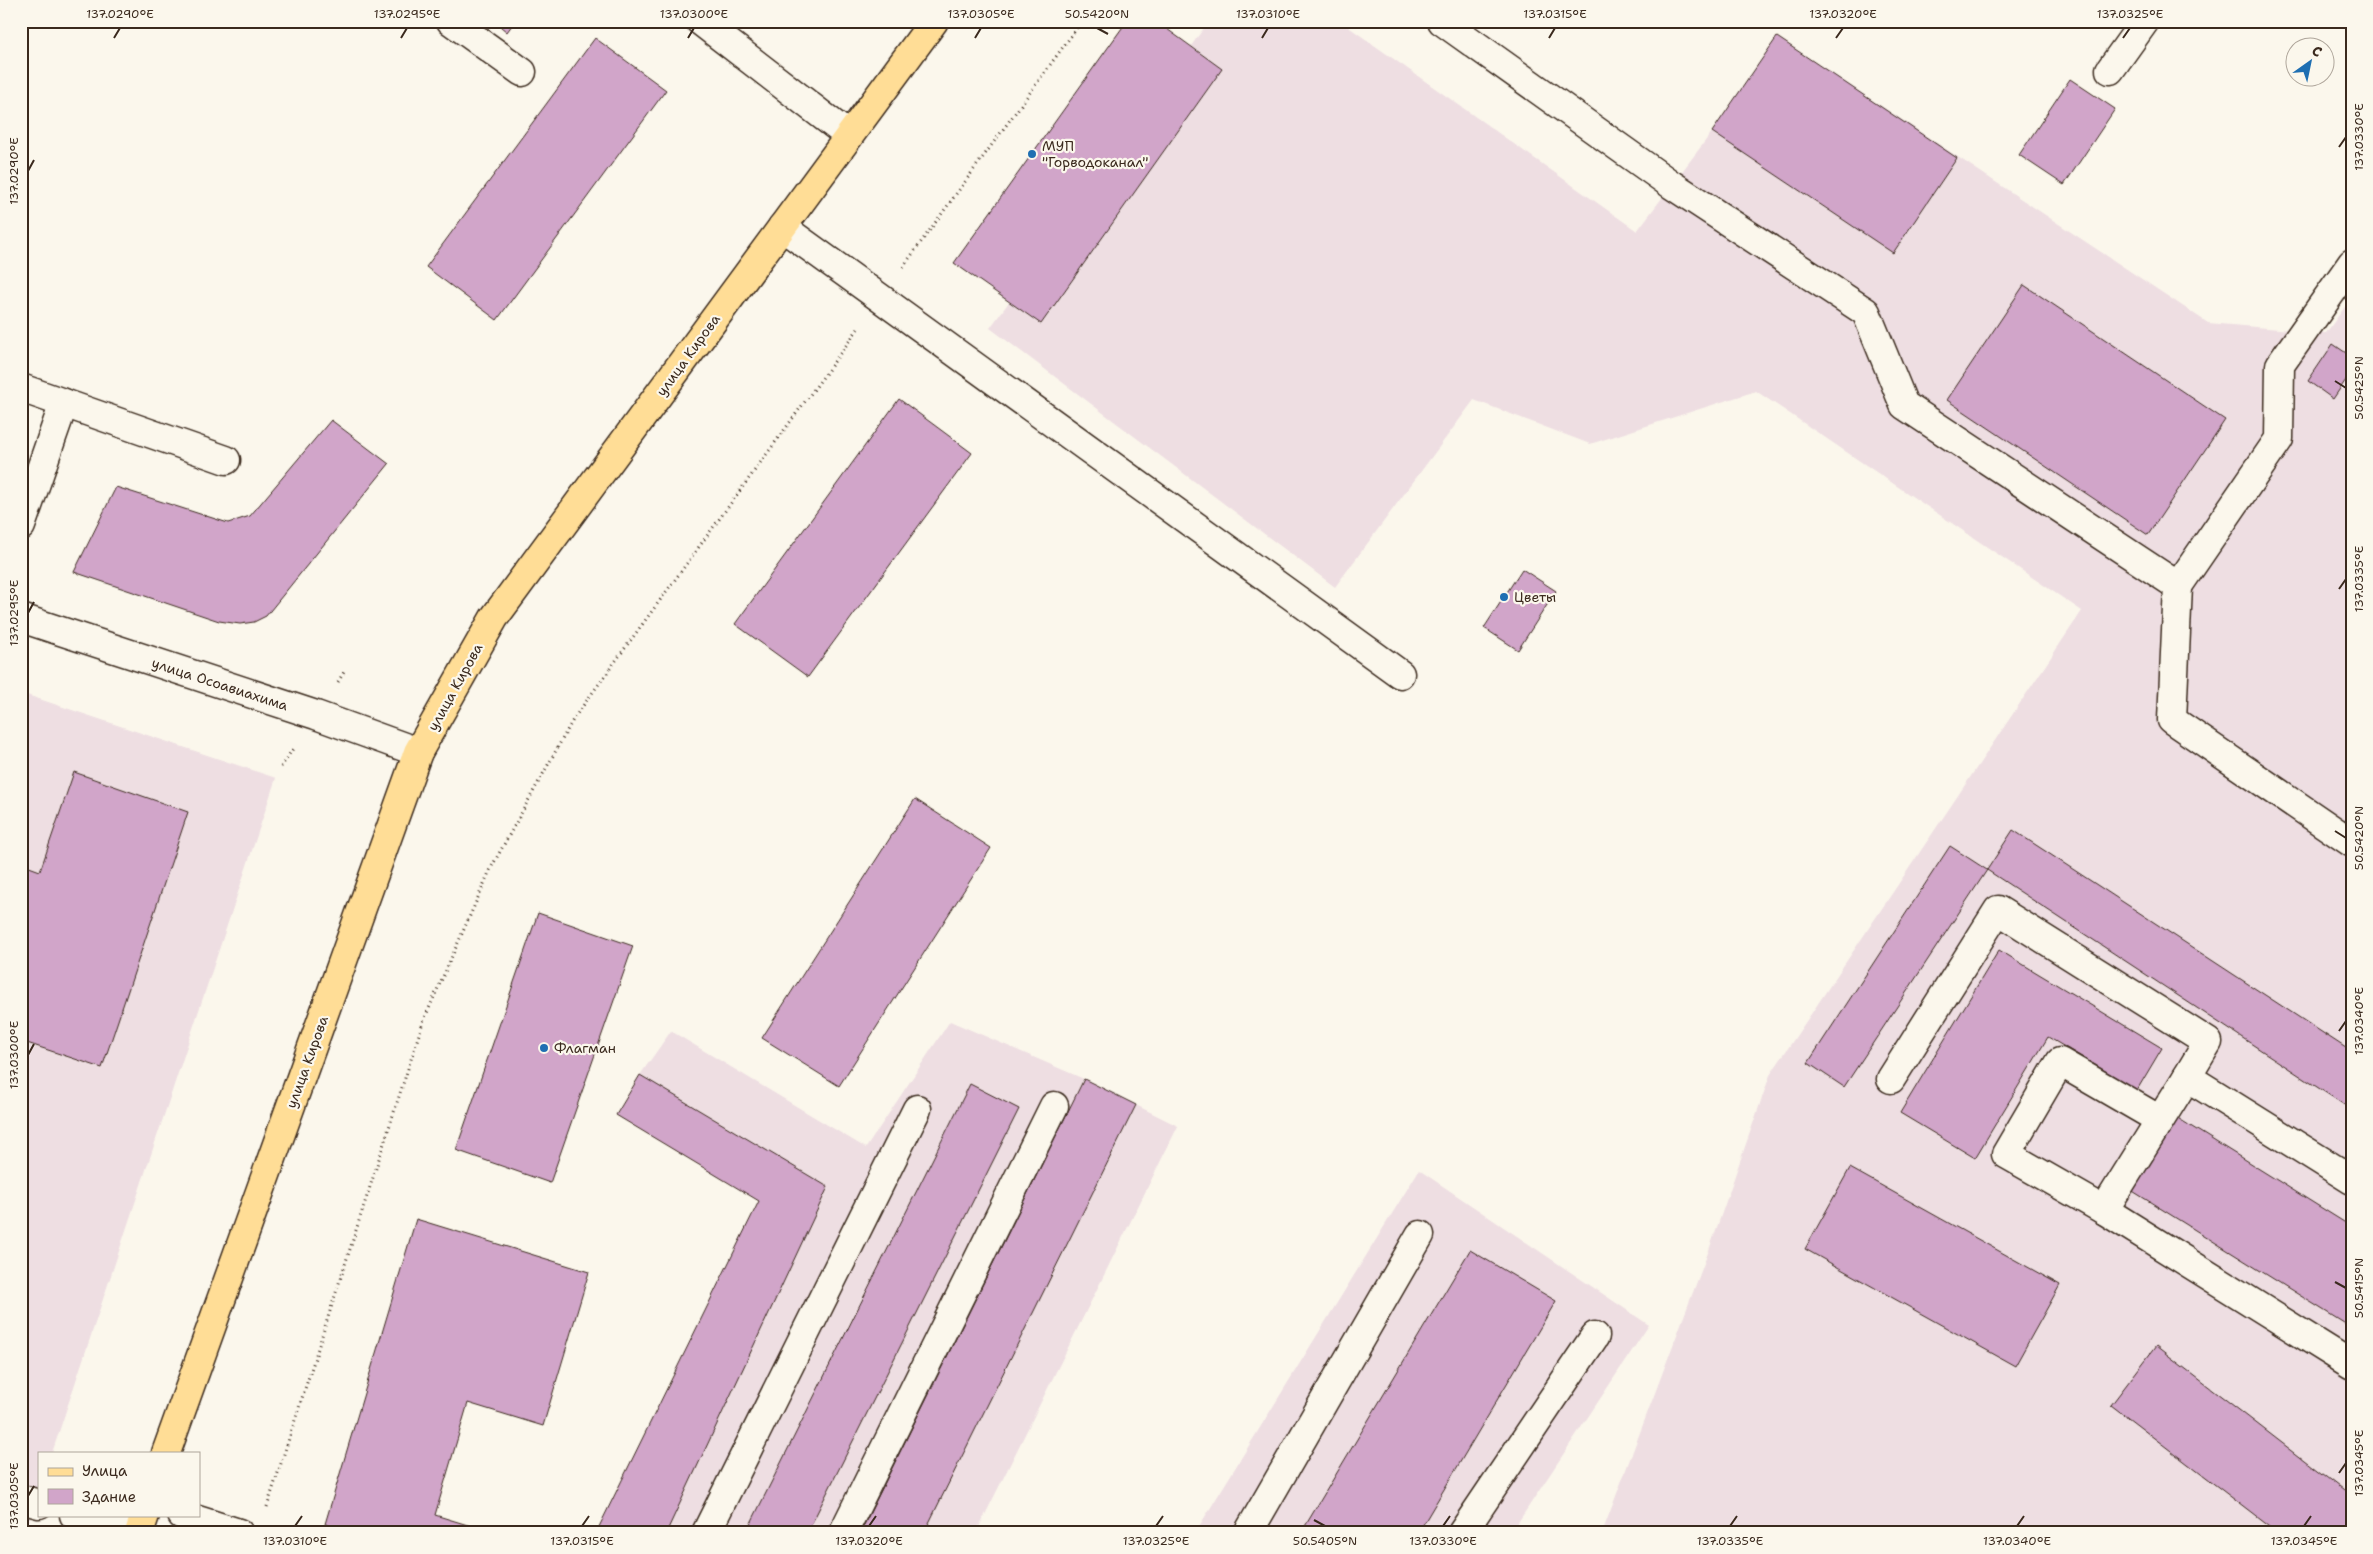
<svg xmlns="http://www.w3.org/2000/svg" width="2373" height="1554" viewBox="0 0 2373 1554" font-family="'Shantell Sans',sans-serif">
<rect width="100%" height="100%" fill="#fbf7ec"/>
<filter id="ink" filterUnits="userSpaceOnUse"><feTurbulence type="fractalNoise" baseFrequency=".02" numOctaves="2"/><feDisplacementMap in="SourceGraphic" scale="10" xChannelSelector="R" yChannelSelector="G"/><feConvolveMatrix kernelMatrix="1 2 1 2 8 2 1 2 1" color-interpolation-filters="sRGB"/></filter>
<g filter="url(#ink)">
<g fill="#eedee2">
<polygon points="1209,21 1340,21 1637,231 1712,132 1777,37 2208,323 2326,333 2352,297 2352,1533 1602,1533 1709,1250 1770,1075 2082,611 1756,391 1590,444 1474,400 1335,587 990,328 1009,302 1041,324 1222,69 1191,46"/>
<polygon points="21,693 276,778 52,1453 39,1453 39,1492 25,1533 21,1533"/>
<polygon points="950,1021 1084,1079 1178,1126 976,1533 596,1533 759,1201 616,1115 640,1075 671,1031 866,1148"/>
<polygon points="1419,1170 1649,1325 1511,1533 1195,1533"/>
</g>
<g fill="#d1a5c9" stroke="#3b2a1e">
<polygon points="494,21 515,21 507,32"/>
<polygon points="1127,21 1156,21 1222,69 1041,324 954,263"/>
<polygon points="1777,37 1957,158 1893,253 1712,132"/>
<polygon points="595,38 666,90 497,320 426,267"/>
<polygon points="2070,79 2115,109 2064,185 2019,155"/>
<polygon points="2024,285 2225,420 2148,535 1947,400"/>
<polygon points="2333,344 2352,357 2352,371 2333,399 2308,381"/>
<polygon points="899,399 972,453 808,677 735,624"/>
<polygon points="331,420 389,464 266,616 254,622 240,624 219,621 74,572 116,487 228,523 250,516"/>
<polygon points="1522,569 1556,591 1518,650 1484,628"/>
<polygon points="74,772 188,812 102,1068 21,1041 21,864 40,871"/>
<polygon points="915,799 991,848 839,1086 762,1038"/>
<polygon points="2013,830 2352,1052 2352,1110 1987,870"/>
<polygon points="1950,846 1987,870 1844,1087 1808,1063"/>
<polygon points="538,913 633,946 550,1183 456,1150"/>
<polygon points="1999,950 2162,1048 2137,1090 2048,1037 1975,1158 1900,1113"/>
<polygon points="640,1075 828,1187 666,1533 596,1533 759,1201 616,1115"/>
<polygon points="1084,1079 1136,1105 924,1533 860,1533"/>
<polygon points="970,1084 1019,1109 807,1533 746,1533"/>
<polygon points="2176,1117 2352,1227 2352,1328 2131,1190"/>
<polygon points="1850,1168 2060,1285 2015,1366 1805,1249"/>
<polygon points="416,1219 589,1272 543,1426 468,1403 435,1515 494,1533 354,1533 325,1524"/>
<polygon points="1470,1250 1556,1301 1418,1533 1301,1533"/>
<polygon points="2156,1346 2352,1497 2352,1533 2278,1533 2111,1405"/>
</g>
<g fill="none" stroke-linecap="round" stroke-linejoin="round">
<g stroke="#3b2a1e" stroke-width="31">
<g id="minor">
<polyline points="451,21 522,72"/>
<polyline points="700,21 849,136"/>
<polyline points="1442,21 1672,185 1866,312 1904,405 2178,586 2172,720 2352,843"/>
<polyline points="2110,70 2145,21"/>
<polyline points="782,227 1400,674"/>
<polyline points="21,388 226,460"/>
<polyline points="21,526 64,403"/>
<polyline points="2178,586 2279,439 2280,365 2352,263"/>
<polyline points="21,618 316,715 418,752"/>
<polyline points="2187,1077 2104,1210 2352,1365"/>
<polyline points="1891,1079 1998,910 2208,1042 2187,1077 2352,1180"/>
<polyline points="2104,1210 2006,1154 2060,1062 2160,1120"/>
<polyline points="21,1499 39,1504"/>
<polyline points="74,1515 131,1533"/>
<polyline points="182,1515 239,1533"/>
<polyline points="706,1533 917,1109"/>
<polyline points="843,1533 1054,1106"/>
<polyline points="1248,1533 1420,1235"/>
<polyline points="1462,1533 1595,1336"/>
</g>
</g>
<g stroke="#3b2a1e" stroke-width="31">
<g id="major">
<polyline points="166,1453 418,752 494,618 934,21"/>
<polyline points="139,1533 145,1515"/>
</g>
</g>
<g stroke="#3b2a1e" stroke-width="3" stroke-dasharray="1 4" stroke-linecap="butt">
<polyline points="903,267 1082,21"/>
<polyline points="338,682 344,672"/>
<polyline points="281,767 294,747"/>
<polyline points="267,1507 423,1022 491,868 574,718 858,329"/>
</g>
<use href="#minor" stroke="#fbf7ec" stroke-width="28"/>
<use href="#major" stroke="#ffdd96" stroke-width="28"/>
</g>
</g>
<path fill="none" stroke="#3b2a1e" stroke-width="2" d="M1097,28L1108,34M114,38L120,28M401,38L407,28M688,38L694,28M975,38L981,28M1262,38L1268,28M1549,38L1555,28M1836,38L1843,28M2123,38L2130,28M2339,147L2346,137M28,171L34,160M2335,381L2346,388M2339,589L2346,579M28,613L34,602M2335,831L2346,838M2339,1031L2346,1021M28,1055L34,1044M2335,1282L2346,1288M2339,1473L2346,1463M28,1496L34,1486M1314,1520L1325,1526M295,1526L302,1516M582,1526L589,1516M869,1526L876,1516M1156,1526L1163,1516M1443,1526L1450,1516M1730,1526L1737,1516M2017,1526L2024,1516M2304,1526L2311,1516"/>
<g fill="#1f6fb2" stroke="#fbf7ec" stroke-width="2">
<circle cx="1032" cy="154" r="5"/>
<circle cx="1504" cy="597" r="5"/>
<circle cx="544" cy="1048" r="5"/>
</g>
<g text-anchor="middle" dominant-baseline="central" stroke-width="4.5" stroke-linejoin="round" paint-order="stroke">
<g font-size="14" fill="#3b2a1e" stroke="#fbf7ec" text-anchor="start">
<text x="1042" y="146">МУП<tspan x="1042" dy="16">"Горводоканал"</tspan></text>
<text x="1514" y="597">Цветы</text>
<text x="554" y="1048">Флагман</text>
</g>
<g font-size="14" fill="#3b2a1e" stroke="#fbf7ec">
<text transform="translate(688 355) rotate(-54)">улица Кирова</text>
<text transform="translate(220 684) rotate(18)">улица Осоавиахима</text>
<text transform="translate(455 687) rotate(-61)">улица Кирова</text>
<text transform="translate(307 1062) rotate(-70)">улица Кирова</text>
</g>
</g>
<rect width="2373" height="1554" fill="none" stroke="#fbf7ec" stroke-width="55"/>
<rect x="38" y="1452" width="162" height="65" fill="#fbf7ec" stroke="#aea59a"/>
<rect x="48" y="1468" width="25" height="8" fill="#ffdd96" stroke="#aea59a"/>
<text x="82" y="1476" font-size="15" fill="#3b2a1e">Улица</text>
<rect x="48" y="1489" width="25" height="15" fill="#d1a5c9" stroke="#aea59a"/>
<text x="82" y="1502" font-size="15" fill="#3b2a1e">Здание</text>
<g transform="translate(2310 62) rotate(33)"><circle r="24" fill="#fbf7ec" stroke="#aea59a"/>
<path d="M0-4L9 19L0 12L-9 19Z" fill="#1f6fb2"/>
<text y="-8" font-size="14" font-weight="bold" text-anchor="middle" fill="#3b2a1e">С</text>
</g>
<rect x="28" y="28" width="2318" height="1498" fill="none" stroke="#3b2a1e" stroke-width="2"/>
<g font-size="12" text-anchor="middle" fill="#3b2a1e">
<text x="120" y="18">137.0290°E</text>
<text x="407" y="18">137.0295°E</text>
<text x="694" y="18">137.0300°E</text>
<text x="981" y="18">137.0305°E</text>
<text x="1097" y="18">50.5420°N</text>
<text x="1268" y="18">137.0310°E</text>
<text x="1555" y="18">137.0315°E</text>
<text x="1843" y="18">137.0320°E</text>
<text x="2130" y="18">137.0325°E</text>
<text transform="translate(2359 137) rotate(-90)" y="4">137.0330°E</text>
<text transform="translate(14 171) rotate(-90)" y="4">137.0290°E</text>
<text transform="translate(2359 388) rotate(-90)" y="4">50.5425°N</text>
<text transform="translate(2359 579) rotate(-90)" y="4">137.0335°E</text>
<text transform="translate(14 613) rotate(-90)" y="4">137.0295°E</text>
<text transform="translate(2359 838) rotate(-90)" y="4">50.5420°N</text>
<text transform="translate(2359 1021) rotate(-90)" y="4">137.0340°E</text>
<text transform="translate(14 1055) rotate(-90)" y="4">137.0300°E</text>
<text transform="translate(2359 1288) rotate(-90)" y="4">50.5415°N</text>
<text transform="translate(2359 1463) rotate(-90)" y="4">137.0345°E</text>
<text transform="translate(14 1496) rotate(-90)" y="4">137.0305°E</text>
<text x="295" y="1545">137.0310°E</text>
<text x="582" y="1545">137.0315°E</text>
<text x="869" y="1545">137.0320°E</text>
<text x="1156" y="1545">137.0325°E</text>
<text x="1325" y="1545">50.5405°N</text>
<text x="1443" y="1545">137.0330°E</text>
<text x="1730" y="1545">137.0335°E</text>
<text x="2017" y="1545">137.0340°E</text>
<text x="2304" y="1545">137.0345°E</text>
</g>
</svg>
